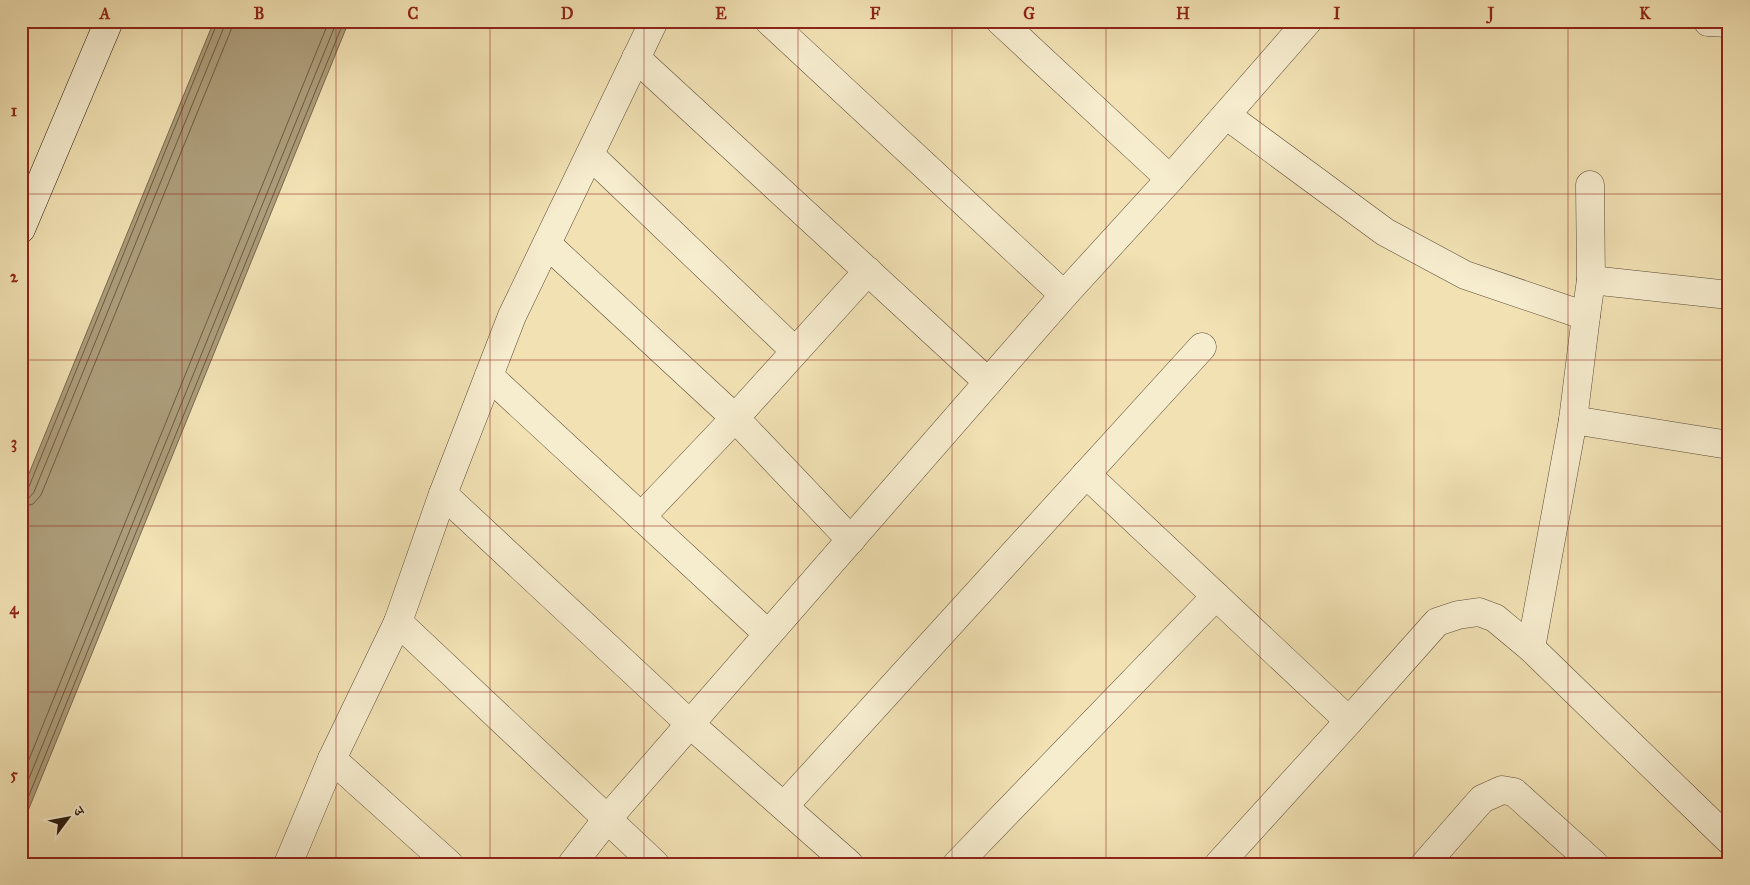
<svg xmlns="http://www.w3.org/2000/svg" width="1750" height="885" viewBox="0 0 1750 885" font-family="'IM FELL Great Primer','Noto Serif Devanagari',serif">
<rect width="100%" height="100%" fill="#f1e1b3"/>
<filter id="stains"><feTurbulence type="fractalNoise" baseFrequency=".004" numOctaves="4"/><feColorMatrix values="0 0 0 0 .2 0 0 0 0 .09 0 0 0 0 .02 0 0 0 .5 -.17"/></filter>
<radialGradient id="worn" r=".72"><stop offset=".6" stop-color="#630" stop-opacity="0"/><stop offset="1" stop-color="#630" stop-opacity=".3"/></radialGradient>
<polygon fill="#ad9d7a" stroke="#78684e" points="214,21 349,21 21,828 21,493"/>
<g fill="none" stroke-linecap="round" stroke-linejoin="round">
<g stroke="#6b5b43" stroke-width="1">
<polyline points="21,493 25,493 28,489 218,21"/>
<polyline points="21,499 29,498 34,492 224,27 225,21"/>
<polyline points="21,507 33,504 41,495 231,30 232,21"/>
<polyline points="21,779 329,21"/>
<polyline points="21,798 337,21"/>
<polyline points="21,815 344,21"/>
</g>
<g stroke="#5b4b36" stroke-width="29">
<g id="street">
<polyline points="769,21 1064,295"/>
<polyline points="1000,21 1170,179"/>
<polyline points="1708,22 1729,23"/>
<polyline points="636,58 988,382"/>
<polyline points="1226,115 1385,232 1465,275 1586,316"/>
<polyline points="590,155 795,351"/>
<polyline points="547,244 735,418 851,540"/>
<polyline points="1591,280 1729,295"/>
<polyline points="489,376 768,634"/>
<polyline points="1573,420 1729,445"/>
<polyline points="1086,474 1349,721"/>
<polyline points="443,494 690,724 849,864"/>
<polyline points="641,517 735,418 868,271"/>
<polyline points="398,622 655,864"/>
<polyline points="1531,648 1729,840"/>
<polyline points="332,759 449,864"/>
<polyline points="784,806 1202,347"/>
<polyline points="288,864 332,759 398,622 443,494 512,316 654,21"/>
<polyline points="572,864 608,818 1064,295 1170,179 1308,21"/>
<polyline points="957,864 1216,596"/>
<polyline points="1219,864 1349,721 1437,622 1458,615 1479,612 1495,618 1531,648 1573,420 1586,316 1591,280 1590,185"/>
<polyline points="1425,864 1482,799 1502,790 1514,792 1594,864"/>
</g>
</g>
<g stroke="#29190c" stroke-width="29">
<polyline id="secondary" points="21,229 109,21"/>
</g>
<use href="#street" stroke="#f6ecce" stroke-width="28"/>
<use href="#secondary" stroke="#f6ecce" stroke-width="28"/>
</g>
<path fill="none" stroke="#8f2418" stroke-width="1" stroke-opacity="0.55" d="M182,21V864M336,21V864M490,21V864M644,21V864M798,21V864M952,21V864M1106,21V864M1260,21V864M1414,21V864M1568,21V864M21,194H1729M21,360H1729M21,526H1729M21,692H1729"/>
<rect width="1750" height="885" fill="none" stroke="#f1e1b3" stroke-width="55"/>
<g transform="translate(68 818) rotate(58)" stroke="#f6ecce" stroke-width="4" paint-order="stroke">
<path d="M0-4L9 19L0 12L-9 19Z" fill="#29190c"/>
<text y="-8" font-size="14" font-weight="bold" text-anchor="middle" fill="#29190c">उ</text>
</g>
<rect x="28" y="28" width="1694" height="830" fill="none" stroke="#8f2418" stroke-width="2"/>
<g font-size="16" text-anchor="middle" font-weight="bold" fill="#8f2418">
<text x="105" y="19">A</text>
<text x="259" y="19">B</text>
<text x="413" y="19">C</text>
<text x="567" y="19">D</text>
<text x="721" y="19">E</text>
<text x="875" y="19">F</text>
<text x="1029" y="19">G</text>
<text x="1183" y="19">H</text>
<text x="1337" y="19">I</text>
<text x="1491" y="19">J</text>
<text x="1645" y="19">K</text>
<text x="14" y="116">1</text>
<text x="14" y="282">2</text>
<text x="14" y="448">3</text>
<text x="14" y="614">4</text>
<text x="14" y="780">5</text>
</g>
<rect width="100%" height="100%" filter="url(#stains)"/>
<rect width="100%" height="100%" fill="url(#worn)"/>
</svg>
